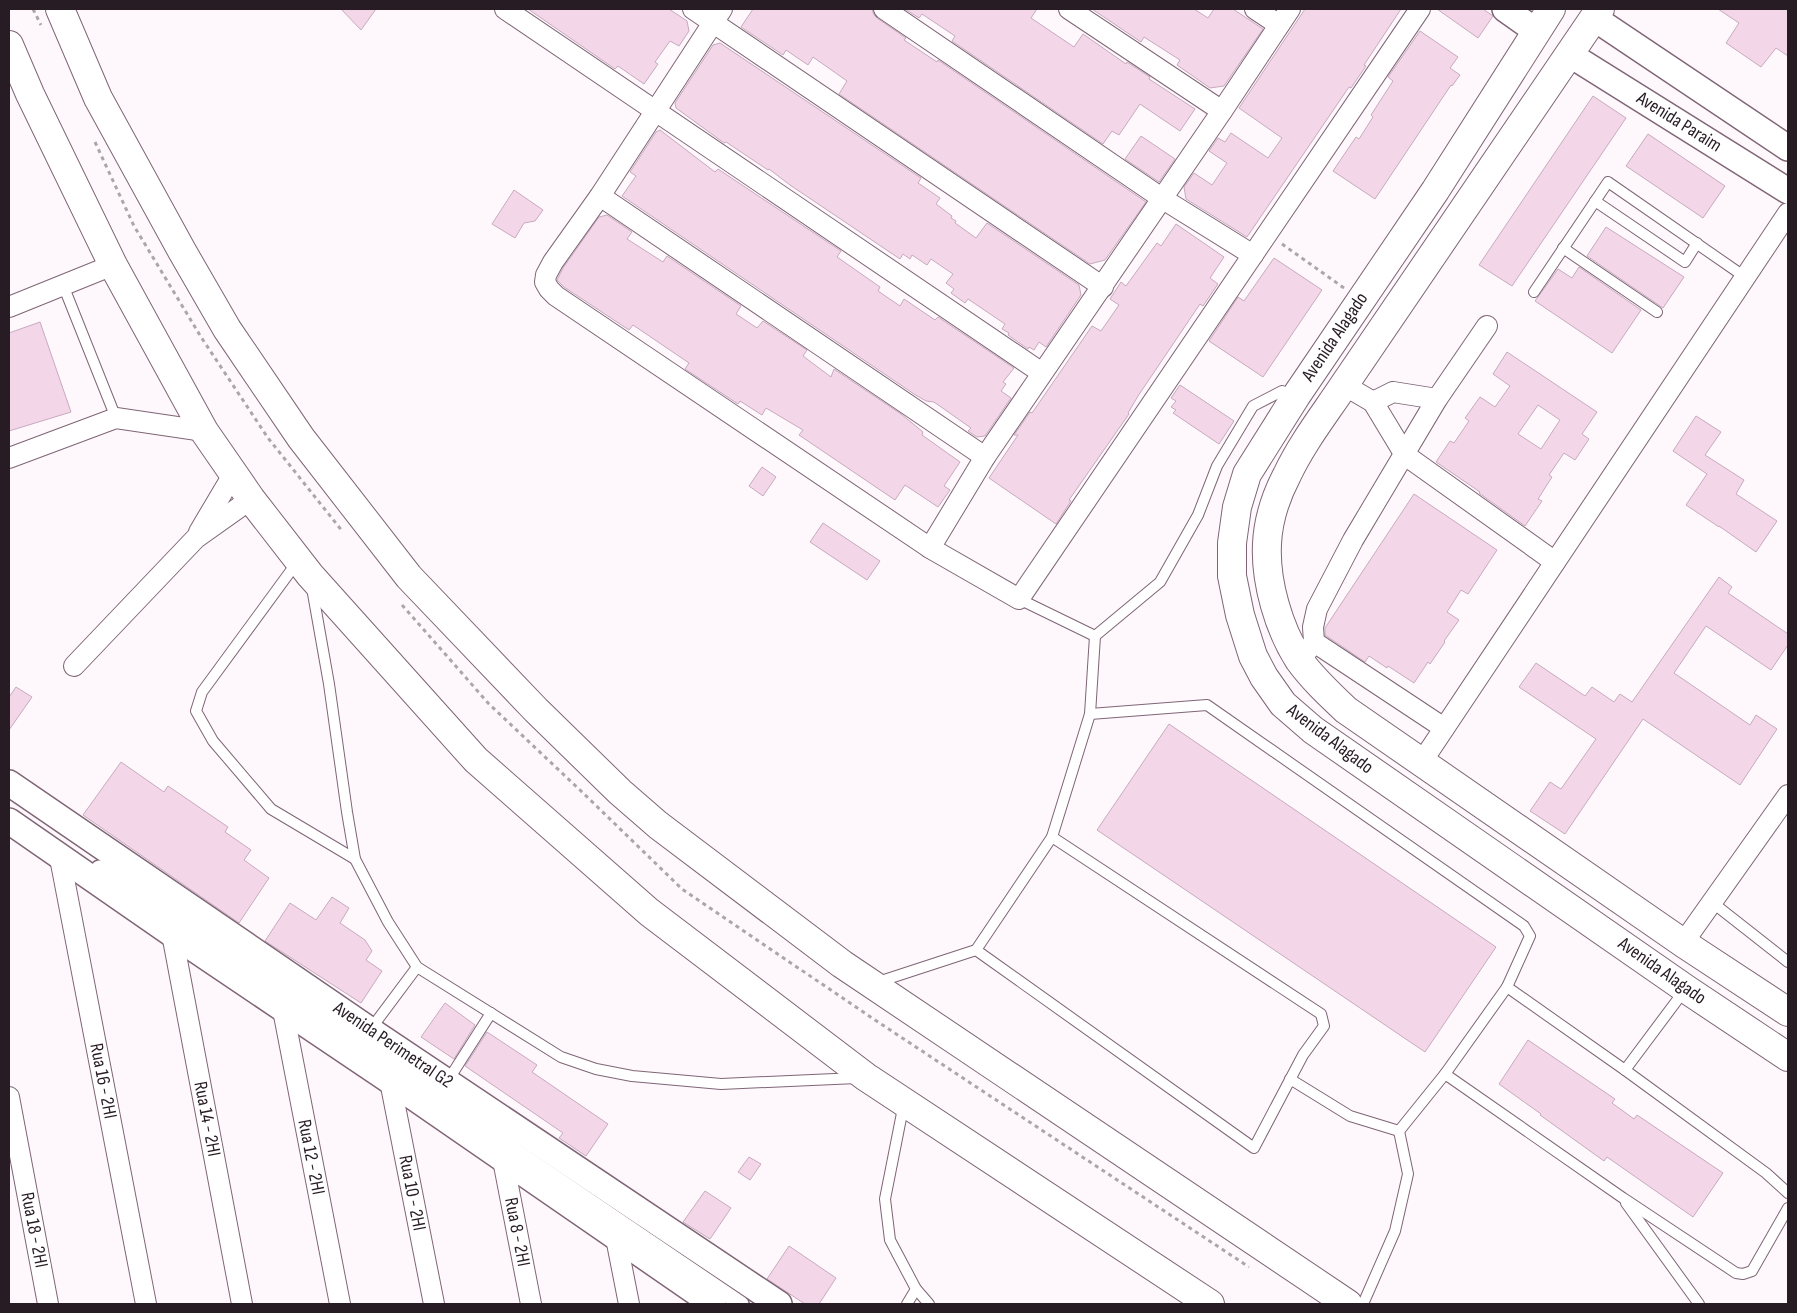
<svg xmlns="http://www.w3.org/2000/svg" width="1797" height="1313" viewBox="0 0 1797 1313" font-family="'Sofia Sans Condensed',sans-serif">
<rect width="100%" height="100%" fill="#fef8fc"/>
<g fill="#f4d6e9" stroke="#c7aabe" fill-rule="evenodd">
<polygon points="341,9 376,9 361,30"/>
<polygon points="528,9 669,9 687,21 689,31 679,46 670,41 655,62 658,64 644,84 618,66 615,69"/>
<polygon points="753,9 872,9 874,15 877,18 906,38 904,40 937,62 938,60 1146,202 1105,260 1090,264 839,94 847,81 813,57 808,65 786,50 783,55 741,27"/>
<polygon points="905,9 1037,9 1031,18 1074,47 1083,34 1126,64 1127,62 1150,77 1149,79 1195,109 1180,131 1140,104 1119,135 1112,131 1103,144 952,41 955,36 922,14 919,18"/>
<polygon points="1092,9 1194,9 1208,18 1214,9 1233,9 1263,29 1224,86 1210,88 1177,65 1180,60 1144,37 1141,42"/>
<polygon points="1305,9 1401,9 1364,65 1366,66 1351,88 1349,87 1247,237 1186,199 1184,187 1194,173 1212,185 1227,163 1209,151 1218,138 1225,142 1231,133 1268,158 1282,138 1239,108"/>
<polygon points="1437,9 1483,9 1493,16 1478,38"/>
<polygon points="1718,9 1788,9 1788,56 1776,48 1761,67 1726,43 1739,23"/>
<polygon points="1420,31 1458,57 1450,68 1460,75 1452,86 1451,85 1375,199 1333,171 1356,137 1359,139 1373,117 1371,115 1393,81 1388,77"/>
<polygon points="720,43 921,178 918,183 940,198 936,204 952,216 951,218 956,221 955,223 976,238 987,223 1079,285 1081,295 1046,347 1039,342 1034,350 1029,347 1028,349 1008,335 1009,333 1002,329 1005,324 968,299 965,303 951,293 954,289 946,283 953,274 931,259 927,265 912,255 910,259 903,254 900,259 790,185 769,169 768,170 726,142 724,143 676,108 675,103 713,45"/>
<polygon points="1593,96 1626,118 1512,286 1479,265"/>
<polygon points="660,130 715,172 718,169 841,251 837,257 880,287 878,291 900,306 904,299 935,320 938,317 1014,368 1003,382 1006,384 1001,391 1011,398 985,436 977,437 968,431 971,428 934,402 926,401 914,394 622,196 636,176 630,172 656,132"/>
<polygon points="1648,134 1725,186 1703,218 1626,166"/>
<polygon points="1141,136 1175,159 1159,182 1125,159"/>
<polygon points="514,190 543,210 535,221 524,223 515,238 492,224"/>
<polygon points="607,215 632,232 627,239 663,262 667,256 741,306 736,314 757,328 763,321 807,350 803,356 831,377 834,369 901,414 923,432 922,435 960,462 944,486 950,490 938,507 905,485 895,500 799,435 803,430 766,408 762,415 740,401 738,404 685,369 689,363 633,325 629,330 564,287 557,280 563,268 599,217"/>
<polygon points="1176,224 1224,257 1210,278 1218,284 1203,306 1200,304 1138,396 1128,413 1129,414 1069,500 1071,501 1056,524 989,478 1018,435 1014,435 1030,412 1032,413 1092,326 1101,331 1119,305 1110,299 1121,282 1126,286 1157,243 1161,246"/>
<polygon points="1606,227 1684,277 1663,308 1587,256"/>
<polygon points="1274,258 1322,290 1263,377 1209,341 1238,297 1244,301"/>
<polygon points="1579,267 1641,310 1612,353 1535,301 1558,269 1572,278"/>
<polygon points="40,322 71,412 9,431 9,333"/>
<path d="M1507,352L1597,412L1582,434L1589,439L1575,460L1564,453L1549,475L1552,477L1538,499L1542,501L1525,526L1479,493L1480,492L1436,462L1450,441L1454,443L1469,421L1465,418L1480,397L1495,407L1510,386L1493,374ZM1538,405L1560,420L1541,449L1518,434Z"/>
<polygon points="1180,385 1234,421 1219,444 1173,413 1176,410 1171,407 1176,401 1171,398"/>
<polygon points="1696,416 1721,432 1705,455 1744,480 1736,494 1777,521 1756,552 1719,526 1719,527 1686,505 1707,474 1673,451"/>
<polygon points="762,467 776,477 763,496 749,486"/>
<polygon points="1414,494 1497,550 1468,594 1461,590 1447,612 1459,620 1444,641 1445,642 1430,664 1428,662 1414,683 1388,666 1387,668 1369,656 1365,662 1325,635 1325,628"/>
<polygon points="823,523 880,561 867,580 810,542"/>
<polygon points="1719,577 1732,587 1728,593 1788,634 1788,645 1771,670 1706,626 1674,673 1750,725 1756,715 1777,729 1740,785 1643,719 1565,834 1530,811 1550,782 1561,789 1596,739 1519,687 1536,663 1585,696 1592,687 1614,702 1620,694 1632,702"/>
<polygon points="16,687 32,697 9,730 9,697"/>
<polygon points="1169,724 1496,947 1425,1052 1097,830"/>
<polygon points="121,762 164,792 168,786 228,827 225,832 251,850 244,860 269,878 239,923 83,815"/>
<polygon points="332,897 349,908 340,923 365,940 372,951 366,960 382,971 361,1003 265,941 290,903 316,920"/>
<polygon points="445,1003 475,1025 454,1059 421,1037"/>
<polygon points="487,1032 537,1065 532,1072 608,1124 586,1156 559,1138 563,1133 465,1066"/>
<polygon points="1528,1040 1615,1099 1612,1103 1634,1119 1637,1115 1723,1173 1693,1217 1607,1157 1604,1161 1540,1115 1541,1114 1499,1084"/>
<polygon points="749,1157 761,1164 750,1180 738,1172"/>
<polygon points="705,1191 731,1208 710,1239 683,1222"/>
<polygon points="789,1246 836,1278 819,1304 805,1304 767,1279"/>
</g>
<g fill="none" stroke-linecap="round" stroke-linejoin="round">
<g stroke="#7f6576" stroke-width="12">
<g id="service">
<polyline points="1595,201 1685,262 1697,243"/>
<polyline points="1563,248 1657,312"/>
<polyline points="63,285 116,418"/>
<polyline points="1534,292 1608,182 1745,277"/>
<polyline points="298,561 202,692 196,711 213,741 271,809 355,859"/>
<polyline points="312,588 329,684 347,812 355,859 388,922 417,967 561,1057 596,1069 632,1076 721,1084 857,1078"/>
<polyline points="1019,599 1095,636"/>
<polyline points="1090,714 1207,705 1524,926 1530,936 1507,987"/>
<polyline points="1713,903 1788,962"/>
<polyline points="976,950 1254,1148 1303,1055 1324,1026 1321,1014 1052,837"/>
<polyline points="878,982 976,950 1052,837 1090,714 1095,636 1160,582 1198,515 1217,466 1253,406 1282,391 1295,396"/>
<polyline points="370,1030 417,967"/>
<polyline points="1625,1070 1684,991"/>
<polyline points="1445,1074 1623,1198 1736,1273 1743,1274 1752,1271 1788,1208"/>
<polyline points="1290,1079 1350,1116 1399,1131 1445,1074 1507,987 1625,1070 1766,1173 1788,1193"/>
<polyline points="447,1082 491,1013"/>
<polyline points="904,1103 885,1199 890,1240 916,1289 929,1304"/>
<polyline points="1626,1203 1699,1304"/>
<polyline points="907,1304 916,1289"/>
<polyline points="1363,1304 1395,1231 1408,1174 1399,1131"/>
</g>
</g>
<g stroke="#7f6576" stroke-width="18">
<polyline id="pedestrian" points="99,868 741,1304"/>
</g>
<g stroke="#7f6576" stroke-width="22">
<g id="minor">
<polyline points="505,9 1042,373"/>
<polyline points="693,9 1103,287"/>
<polyline points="722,9 600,196 553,262 546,275 545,282 549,289 556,296 930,548 985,457 1222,111 1290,9"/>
<polyline points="884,9 1163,199 1253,255"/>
<polyline points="1069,9 1222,111"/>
<polyline points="1255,9 1279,25"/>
<polyline points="600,196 985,457"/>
<polyline points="9,307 113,265"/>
<polyline points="1344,385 1373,402 1405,455 1555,562"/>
<polyline points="1373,402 1393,392 1437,399"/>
<polyline points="9,458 116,418 204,431"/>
<polyline points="199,532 234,473"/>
<polyline points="930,548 1019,599 1420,9"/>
<polyline points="1314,642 1444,728"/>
<polyline points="1300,660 1314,642 1313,627 1317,609 1353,540 1437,399 1487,326"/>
<polyline points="74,666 196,538 251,499"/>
<polyline points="1421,763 1788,213"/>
<polyline points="60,858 146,1304"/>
<polyline points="172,934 242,1304"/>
<polyline points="1683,943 1788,795"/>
<polyline points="283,1010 340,1304"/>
<polyline points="390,1081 434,1304"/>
<polyline points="9,1097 48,1304"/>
<polyline points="503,1160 531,1304"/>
<polyline points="616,1238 629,1304"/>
</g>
</g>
<g stroke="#7f6576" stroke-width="28">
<g id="tertiary">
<polyline points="1505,9 1536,31"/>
<polyline points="1594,18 1788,148"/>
<polyline points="1569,54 1788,191"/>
<polyline points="9,783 370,1030 779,1304"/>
<polyline points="9,821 172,934 390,1081 713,1304"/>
</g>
</g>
<g stroke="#7f6576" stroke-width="30">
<g id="secondary">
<polyline points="1551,9 1435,191 1296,396 1247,474 1237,507 1232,543 1232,576 1240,615 1253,656 1264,677 1283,704 1313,730 1686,989 1788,1057"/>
<path d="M1600,9L1344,385C1324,415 1302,443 1287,475C1276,496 1268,521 1267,544C1265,582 1279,629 1299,660C1312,678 1329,694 1346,710L1683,943L1788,1012"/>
</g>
</g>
<g stroke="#7f6576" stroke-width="30">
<g id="trunk">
<polyline points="60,9 98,98 182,251 227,329 301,438 409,577 536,710 620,792 658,825 842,964 1348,1304"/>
<polyline points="9,45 30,94 113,265 204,431 251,499 310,575 476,760 649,912 866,1077 1210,1304"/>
</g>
</g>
<g stroke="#ada5ab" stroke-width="3" stroke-dasharray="4 4" stroke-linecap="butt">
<polyline points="33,9 41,25"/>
<polyline points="95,142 134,226 201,337 268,438 343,532"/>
<polyline points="1282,244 1344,288"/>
<polyline points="402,605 489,704 580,790 682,889 869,1016 1249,1267"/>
</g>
<use href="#service" stroke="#fff" stroke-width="10"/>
<use href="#pedestrian" stroke="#fff" stroke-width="15"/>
<use href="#minor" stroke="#fff" stroke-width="20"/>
<use href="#tertiary" stroke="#fff" stroke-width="25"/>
<use href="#secondary" stroke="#fff" stroke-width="28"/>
<use href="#trunk" stroke="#fff" stroke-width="28"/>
</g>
<g text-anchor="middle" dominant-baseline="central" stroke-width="5" stroke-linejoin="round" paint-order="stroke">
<g font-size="19" fill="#271c24" stroke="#fff">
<text transform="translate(1679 122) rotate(32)">Avenida Paraim</text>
<text transform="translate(1335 337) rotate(-56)">Avenida Alagado</text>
<text transform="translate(1330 739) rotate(37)">Avenida Alagado</text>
<text transform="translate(1662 971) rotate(35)">Avenida Alagado</text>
<text transform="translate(393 1045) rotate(34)">Avenida Perimetral G2</text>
<text transform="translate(103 1081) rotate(79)">Rua 16 - 2HI</text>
<text transform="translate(207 1119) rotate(79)">Rua 14 - 2HI</text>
<text transform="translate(311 1157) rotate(79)">Rua 12 - 2HI</text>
<text transform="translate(412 1193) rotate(79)">Rua 10 - 2HI</text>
<text transform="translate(34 1230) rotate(79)">Rua 18 - 2HI</text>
<text transform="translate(517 1232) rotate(79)">Rua 8 - 2HI</text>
</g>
</g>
<rect width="1797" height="1313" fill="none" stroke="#271c24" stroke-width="20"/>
</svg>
